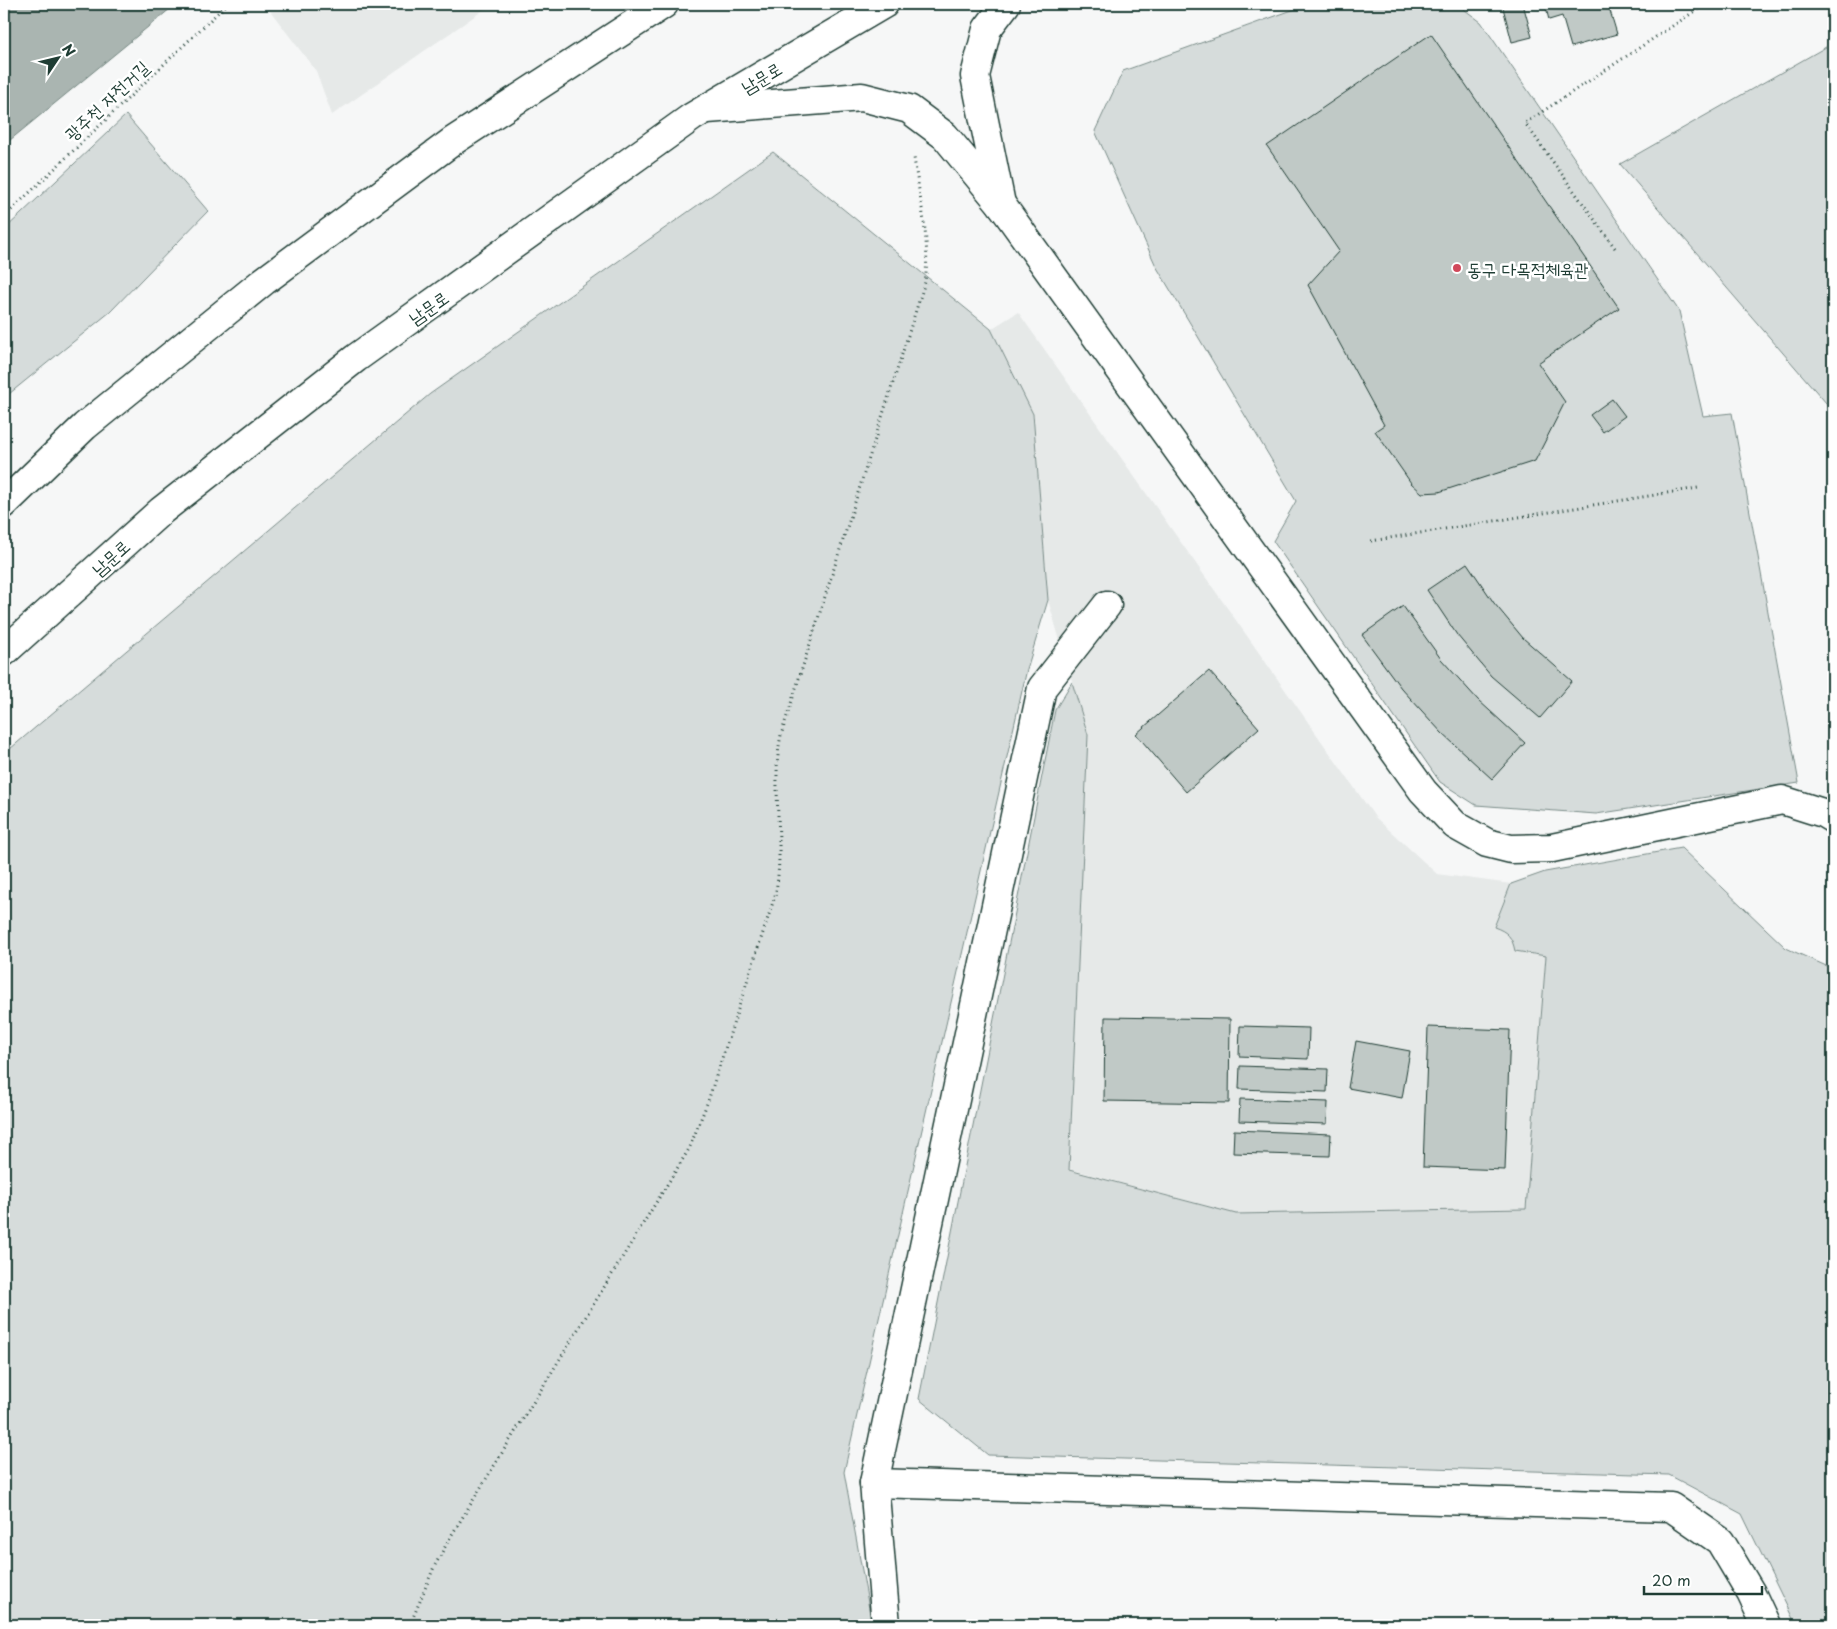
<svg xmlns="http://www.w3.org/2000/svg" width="1837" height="1629" viewBox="0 0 1837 1629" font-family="'Playpen Sans','Poor Story',sans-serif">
<rect width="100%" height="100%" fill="#f6f7f7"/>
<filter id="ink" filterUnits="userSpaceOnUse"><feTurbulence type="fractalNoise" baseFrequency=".02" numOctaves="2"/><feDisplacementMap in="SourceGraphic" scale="10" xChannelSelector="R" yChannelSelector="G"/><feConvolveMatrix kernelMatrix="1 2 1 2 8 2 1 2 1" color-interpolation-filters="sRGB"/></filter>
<g filter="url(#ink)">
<g fill="#e6e9e8">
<polygon points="265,4 492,4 332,115 316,71"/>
<polygon points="1018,312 1375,817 1437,874 1511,884 1494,927 1506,931 1513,940 1516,951 1546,956 1526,1209 1236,1214 1069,1169 1088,735 1048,600 1033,414 991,329"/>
</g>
<g fill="#d6dcdb" stroke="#7a8c88">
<polygon points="1309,4 1457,4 1481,22 1679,311 1703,416 1732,413 1799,783 1596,814 1476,805 1440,782 1273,541 1296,501 1156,266 1095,131 1123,71"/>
<polygon points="1833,43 1833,411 1620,164"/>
<polygon points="126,115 208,211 110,312 4,398 4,230"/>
<polygon points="773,152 991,329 1033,414 1048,600 1027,669 844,1472 872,1625 4,1625 4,754 430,394"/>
<path d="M1072,682L1088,735L1069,1170L1236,1214L1526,1209L1546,956L1515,951C1512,937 1508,932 1494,927L1511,884L1545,872L1681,848L1786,948L1833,969V1625H1796L1742,1514L1669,1475L988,1455L919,1399L1055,710Z"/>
</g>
<polygon fill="#aab5b1" stroke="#72857f" points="4,4 176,4 4,145"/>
<g fill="#c0c9c6" stroke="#1f3d34">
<polygon points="363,4 382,4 367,11"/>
<polygon points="1502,4 1523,4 1532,37 1512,42"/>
<polygon points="1545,4 1608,4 1617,34 1571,47 1562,16 1549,20"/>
<polygon points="1431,34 1619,308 1538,363 1565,402 1535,461 1439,492 1422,493 1411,483 1375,431 1384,425 1308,285 1339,251 1267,146"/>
<polygon points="1612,399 1625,416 1603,432 1590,415"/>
<polygon points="1467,563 1494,603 1523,638 1572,681 1540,718 1491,676 1457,635 1427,590"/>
<polygon points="1403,606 1441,659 1478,700 1525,743 1492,779 1442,733 1401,688 1362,635"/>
<polygon points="1209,671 1259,728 1186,792 1136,734"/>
<polygon points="1105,1017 1230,1019 1229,1103 1104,1101"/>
<polygon points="1240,1026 1309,1028 1308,1059 1239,1056"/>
<polygon points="1428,1027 1510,1030 1505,1170 1423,1167"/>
<polygon points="1356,1041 1410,1051 1402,1098 1348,1088"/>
<polygon points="1240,1066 1328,1069 1327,1092 1239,1089"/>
<polygon points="1240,1099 1328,1102 1327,1124 1239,1121"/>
<polygon points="1234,1130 1331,1134 1330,1156 1233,1153"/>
</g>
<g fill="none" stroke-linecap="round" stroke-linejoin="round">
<g stroke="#1f3d34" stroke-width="31">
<g id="minor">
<polyline points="707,109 862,97 909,109 945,136 1001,204 975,76 987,29 1006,4"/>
<polyline points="1001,204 1423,791 1455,825 1487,843 1511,849 1552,848 1782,800 1823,813 1833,819"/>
<polyline points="874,1483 1671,1507 1720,1541 1751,1593 1766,1625"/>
<polyline points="886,1625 874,1483 1042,688 1107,605"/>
</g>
</g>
<g stroke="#1f3d34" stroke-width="31">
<g id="major">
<polyline points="4,504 85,426 264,281 453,141 664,4"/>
<polyline points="4,652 161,511 356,358 692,117 884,4"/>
</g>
</g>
<g stroke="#1f3d34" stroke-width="3" stroke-dasharray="1 4" stroke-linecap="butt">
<polyline points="4,217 227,4"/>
<polyline points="1615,248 1525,123 1706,4"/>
<polyline points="1371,541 1698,488"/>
<path d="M410,1625L434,1567L451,1536L689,1149L708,1101L775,896C786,842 770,789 781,735L925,282C931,240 919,198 914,157"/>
</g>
<use href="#minor" stroke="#fff" stroke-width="28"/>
<use href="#major" stroke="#fff" stroke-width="28"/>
</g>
</g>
<circle fill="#d1495b" stroke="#fff" stroke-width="2" cx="1457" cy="268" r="5"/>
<g text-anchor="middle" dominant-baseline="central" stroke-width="5" stroke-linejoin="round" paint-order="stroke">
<g font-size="18" fill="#1f3d34" stroke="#fff">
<text transform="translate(761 77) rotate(-31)">남문로</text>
<text transform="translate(106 100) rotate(-43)">광주천 자전거길</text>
<text transform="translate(428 307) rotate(-35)">남문로</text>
<text transform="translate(110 557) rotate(-42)">남문로</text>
</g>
<g font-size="18" fill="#1f3d34" stroke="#fff" text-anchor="start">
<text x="1467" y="268">동구 다목적체육관</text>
</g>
</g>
<rect width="1837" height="1629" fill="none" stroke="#fff" stroke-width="20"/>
<rect x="10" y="10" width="1817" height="1609" fill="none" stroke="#1f3d34" stroke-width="2" filter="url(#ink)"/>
<g transform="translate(58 58) rotate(55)" stroke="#ffffff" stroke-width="4" paint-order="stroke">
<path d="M0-4L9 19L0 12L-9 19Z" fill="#1f3d34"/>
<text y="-8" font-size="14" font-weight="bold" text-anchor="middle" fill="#1f3d34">N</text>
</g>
<path d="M1644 1586v8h118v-8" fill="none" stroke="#1f3d34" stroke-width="2.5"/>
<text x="1652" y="1586" font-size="15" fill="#1f3d34" stroke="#ffffff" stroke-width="4" paint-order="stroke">20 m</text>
</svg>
